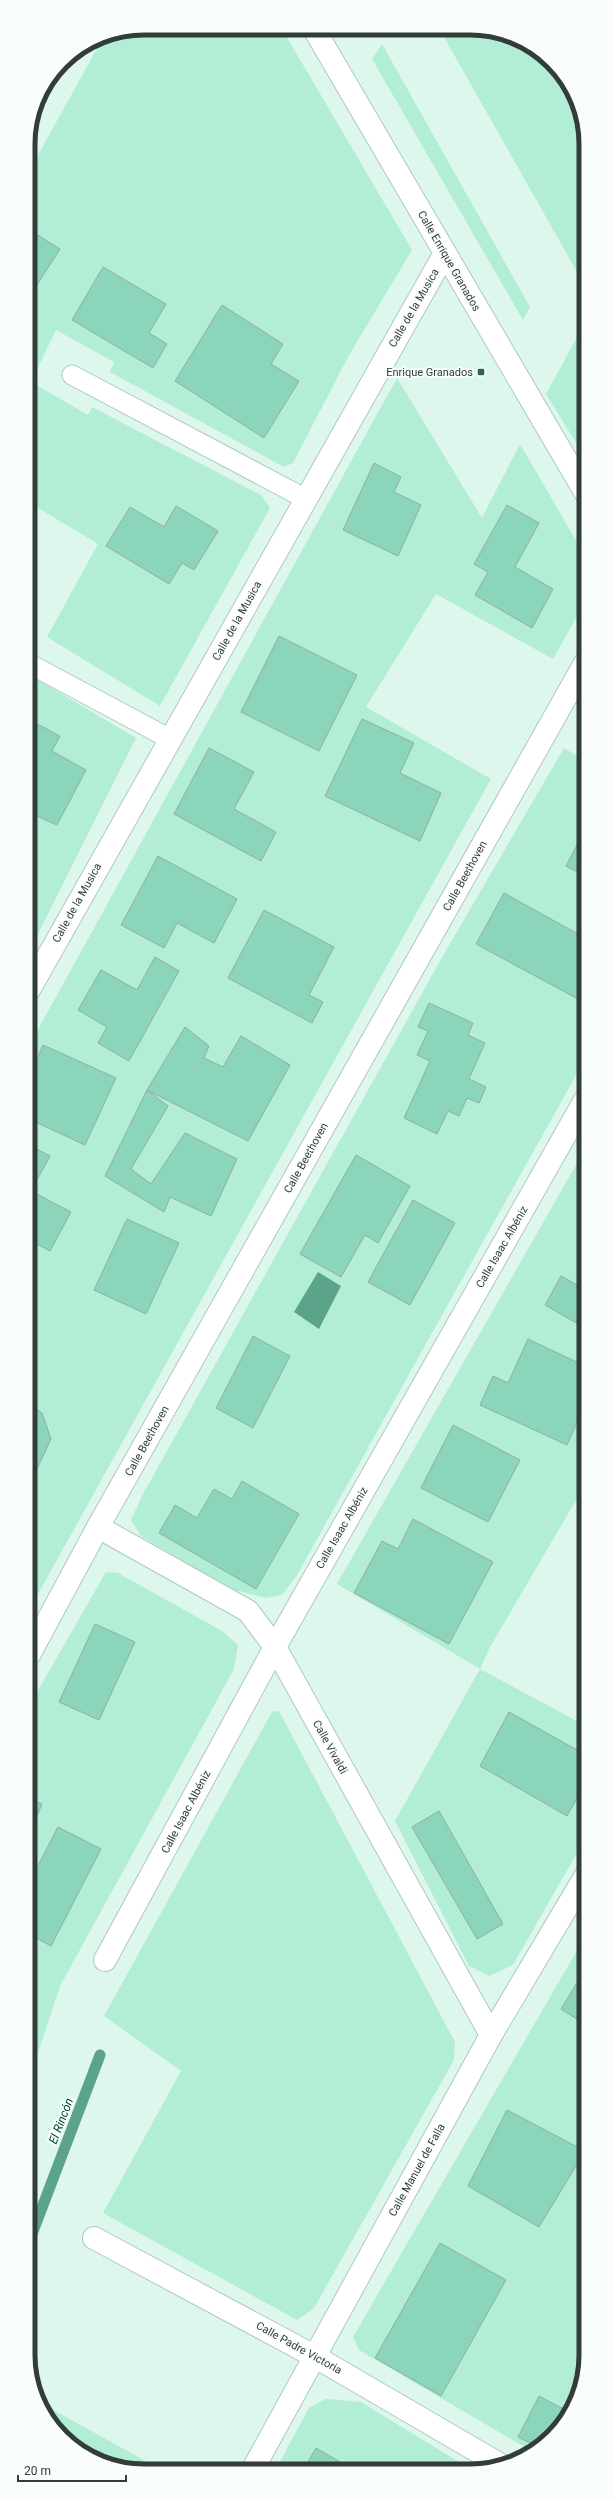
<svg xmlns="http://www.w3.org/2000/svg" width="614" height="2499" viewBox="0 0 614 2499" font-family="Roboto,sans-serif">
<rect width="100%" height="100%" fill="#ddf7ec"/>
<g fill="#b2edd6">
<polygon points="144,28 282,29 412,250 348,357 293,463 284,467 110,372 114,362 56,330 31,382 88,415 92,407 261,495 270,508 160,706 47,637 98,544 28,502 28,173 104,36"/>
<polygon points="440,30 493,30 552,62 574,93 585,128 585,286"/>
<polygon points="382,44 530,307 523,320 372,59"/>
<polygon points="585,323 585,457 546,394"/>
<polygon points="397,378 482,518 520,444 585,556 585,602 553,659 436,594 366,707 491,779 29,1610 29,1046"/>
<polygon points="28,674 136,738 32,946 29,945"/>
<polygon points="564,748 585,761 585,1059 297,1575 282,1595 266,1598 230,1589 141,1536 131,1520 143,1494 440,961"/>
<polygon points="585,1149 585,1485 490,1647 480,1669 586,1726 586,1837 513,1965 489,1976 469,1966 395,1821 480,1669 337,1584"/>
<polygon points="106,1572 118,1573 222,1631 238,1645 234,1669 60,1986 29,2080 29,1706"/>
<polygon points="279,1711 455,2042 454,2060 314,2308 297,2320 103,2213 181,2071 104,2016 272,1712"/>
<path d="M586,1935V2363C575,2408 569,2422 533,2452L359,2350L353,2337Z"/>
<polygon points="326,2399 361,2402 472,2470 276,2469 309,2408"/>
<polygon points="39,2402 160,2469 121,2469 62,2437"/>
</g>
<polygon fill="#5ba48a" points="318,1272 341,1286 319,1329 294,1312"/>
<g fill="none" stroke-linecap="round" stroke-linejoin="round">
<polyline stroke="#5ba48a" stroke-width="11" points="29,2242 100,2055"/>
</g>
<g fill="#8bd5ba" stroke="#94aca2">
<polygon points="28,229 60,249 28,299"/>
<polygon points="103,267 166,304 149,333 167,344 153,368 72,320"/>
<polygon points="222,305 283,344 271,364 299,381 264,438 175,381"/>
<polygon points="374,463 401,477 394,492 421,505 398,556 343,530"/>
<polygon points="507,505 539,523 515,567 553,589 532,628 475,595 488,572 474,564"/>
<polygon points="176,506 218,531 194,570 182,563 169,584 106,546 130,507 164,527"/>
<polygon points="279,636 357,675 319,751 241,712"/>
<polygon points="28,719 60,736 52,751 86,770 57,825 28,812"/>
<polygon points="362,719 414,743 400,773 441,793 420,841 325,796"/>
<polygon points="209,748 254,772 234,809 276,832 261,861 174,814"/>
<polygon points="585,830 585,876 566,866"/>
<polygon points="158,856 237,899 214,943 177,923 164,948 121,925"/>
<polygon points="504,893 585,938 585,986 578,999 476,944"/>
<polygon points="264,910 334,947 309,995 323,1002 312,1023 228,978"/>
<polygon points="155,957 179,971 129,1061 98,1043 107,1027 78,1010 101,970 137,990"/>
<polygon points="429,1003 473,1023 468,1035 485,1043 469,1079 486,1087 479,1103 467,1098 459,1116 448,1111 437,1134 404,1118 430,1061 417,1055 428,1031 418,1027"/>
<polygon points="185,1027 209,1046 204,1058 223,1067 241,1036 290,1065 248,1141 147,1090"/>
<polygon points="43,1045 116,1078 85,1145 29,1119 29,1077"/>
<polygon points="147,1090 168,1106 131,1169 151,1184 185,1133 237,1159 211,1216 170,1197 164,1212 105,1176"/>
<polygon points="29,1145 50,1156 31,1191 71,1212 50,1251 29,1240"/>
<polygon points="356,1155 410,1186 378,1243 365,1235 341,1277 300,1254"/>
<polygon points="413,1200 455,1223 410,1305 368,1282"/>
<polygon points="127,1219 179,1243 146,1314 94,1290"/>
<polygon points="561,1276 581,1287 585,1279 585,1328 545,1305"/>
<polygon points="253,1336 290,1356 253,1428 216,1408"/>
<polygon points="528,1339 585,1366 585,1405 567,1445 480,1405 493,1376 508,1383"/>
<polygon points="29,1404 42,1413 51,1439 29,1486"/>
<polygon points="453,1425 520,1460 488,1522 421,1488"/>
<polygon points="242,1481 299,1514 256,1589 159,1533 175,1505 197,1518 214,1489 232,1499"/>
<polygon points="413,1519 493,1562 449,1644 354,1593 382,1541 398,1549"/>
<polygon points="95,1624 135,1642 99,1720 59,1702"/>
<polygon points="509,1712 586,1755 586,1782 567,1816 480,1766"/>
<polygon points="29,1798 42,1804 29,1835"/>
<polygon points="439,1811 503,1924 477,1939 412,1827"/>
<polygon points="58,1827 101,1849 51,1946 29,1934 29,1883"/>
<polygon points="586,1968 586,2025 561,2009"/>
<polygon points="507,2110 585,2151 539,2227 468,2186"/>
<polygon points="440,2243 506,2280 441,2396 375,2358"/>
<polygon points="539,2396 569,2412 557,2432 538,2447 518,2437"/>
<polygon points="316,2448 354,2470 304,2469"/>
</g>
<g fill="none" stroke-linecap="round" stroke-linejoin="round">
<g stroke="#b0c8be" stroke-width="21">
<g id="lane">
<polyline points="72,375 306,499"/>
<polyline points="28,663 170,739"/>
</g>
</g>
<g stroke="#b0c8be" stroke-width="24">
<g id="street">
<polyline points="314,29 585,492"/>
<polyline points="29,990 445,253"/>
<polyline points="98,1527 248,1611 275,1647 491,2035"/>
<polyline points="29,1655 98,1527 585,663"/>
<polyline points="105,1960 275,1647 585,1100"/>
<polyline points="94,2238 314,2356 501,2465"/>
<polyline points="253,2469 491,2035 586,1875"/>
</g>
</g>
<use href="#lane" stroke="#fff" stroke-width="19"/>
<use href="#street" stroke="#fff" stroke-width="22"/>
</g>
<rect fill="#2a6753" stroke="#f9fefc" stroke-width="1.5" x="477" y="368" width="8" height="8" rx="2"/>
<g text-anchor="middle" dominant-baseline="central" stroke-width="4" stroke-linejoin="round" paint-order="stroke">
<g font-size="11" fill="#323c38" stroke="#f9fefc">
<text transform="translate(449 261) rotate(60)">Calle Enrique Granados</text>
<text transform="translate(414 308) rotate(-60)">Calle de la Musica</text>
<text transform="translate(237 621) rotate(-61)">Calle de la Musica</text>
<text transform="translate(465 876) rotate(-61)">Calle Beethoven</text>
<text transform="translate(77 903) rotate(-61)">Calle de la Musica</text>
<text transform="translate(306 1158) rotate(-61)">Calle Beethoven</text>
<text transform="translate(502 1247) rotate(-60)">Calle Isaac Albéniz</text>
<text transform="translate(147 1441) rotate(-61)">Calle Beethoven</text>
<text transform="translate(342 1528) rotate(-60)">Calle Isaac Albéniz</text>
<text transform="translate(330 1747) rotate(61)">Calle Vivaldi</text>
<text transform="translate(186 1812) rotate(-62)">Calle Isaac Albéniz</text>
<text transform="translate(417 2170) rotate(-61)">Calle Manuel de Falla</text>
<text transform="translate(299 2348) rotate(29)">Calle Padre Victoria</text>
</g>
<g font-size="11" fill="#323c38" stroke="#f9fefc" text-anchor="end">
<text x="473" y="372">Enrique Granados</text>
</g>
<g font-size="12" font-style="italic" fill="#004231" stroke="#f9fefc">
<text transform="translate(61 2121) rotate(-69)">El Rincón</text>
</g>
</g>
<path d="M0 0H614V2499H0ZM144 35H470A109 109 0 0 1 579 144V2355A109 109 0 0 1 470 2464H144A109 109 0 0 1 35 2355V144A109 109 0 0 1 144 35Z" fill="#f9fefc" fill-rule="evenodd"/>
<path fill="none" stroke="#323c38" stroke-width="5" d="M144 35H470A109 109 0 0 1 579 144V2355A109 109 0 0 1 470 2464H144A109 109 0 0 1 35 2355V144A109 109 0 0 1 144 35Z"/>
<path d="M18 2475v6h108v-6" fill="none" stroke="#323c38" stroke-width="2"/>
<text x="24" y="2475" font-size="12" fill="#323c38" stroke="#f9fefc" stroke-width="3" paint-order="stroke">20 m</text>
</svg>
